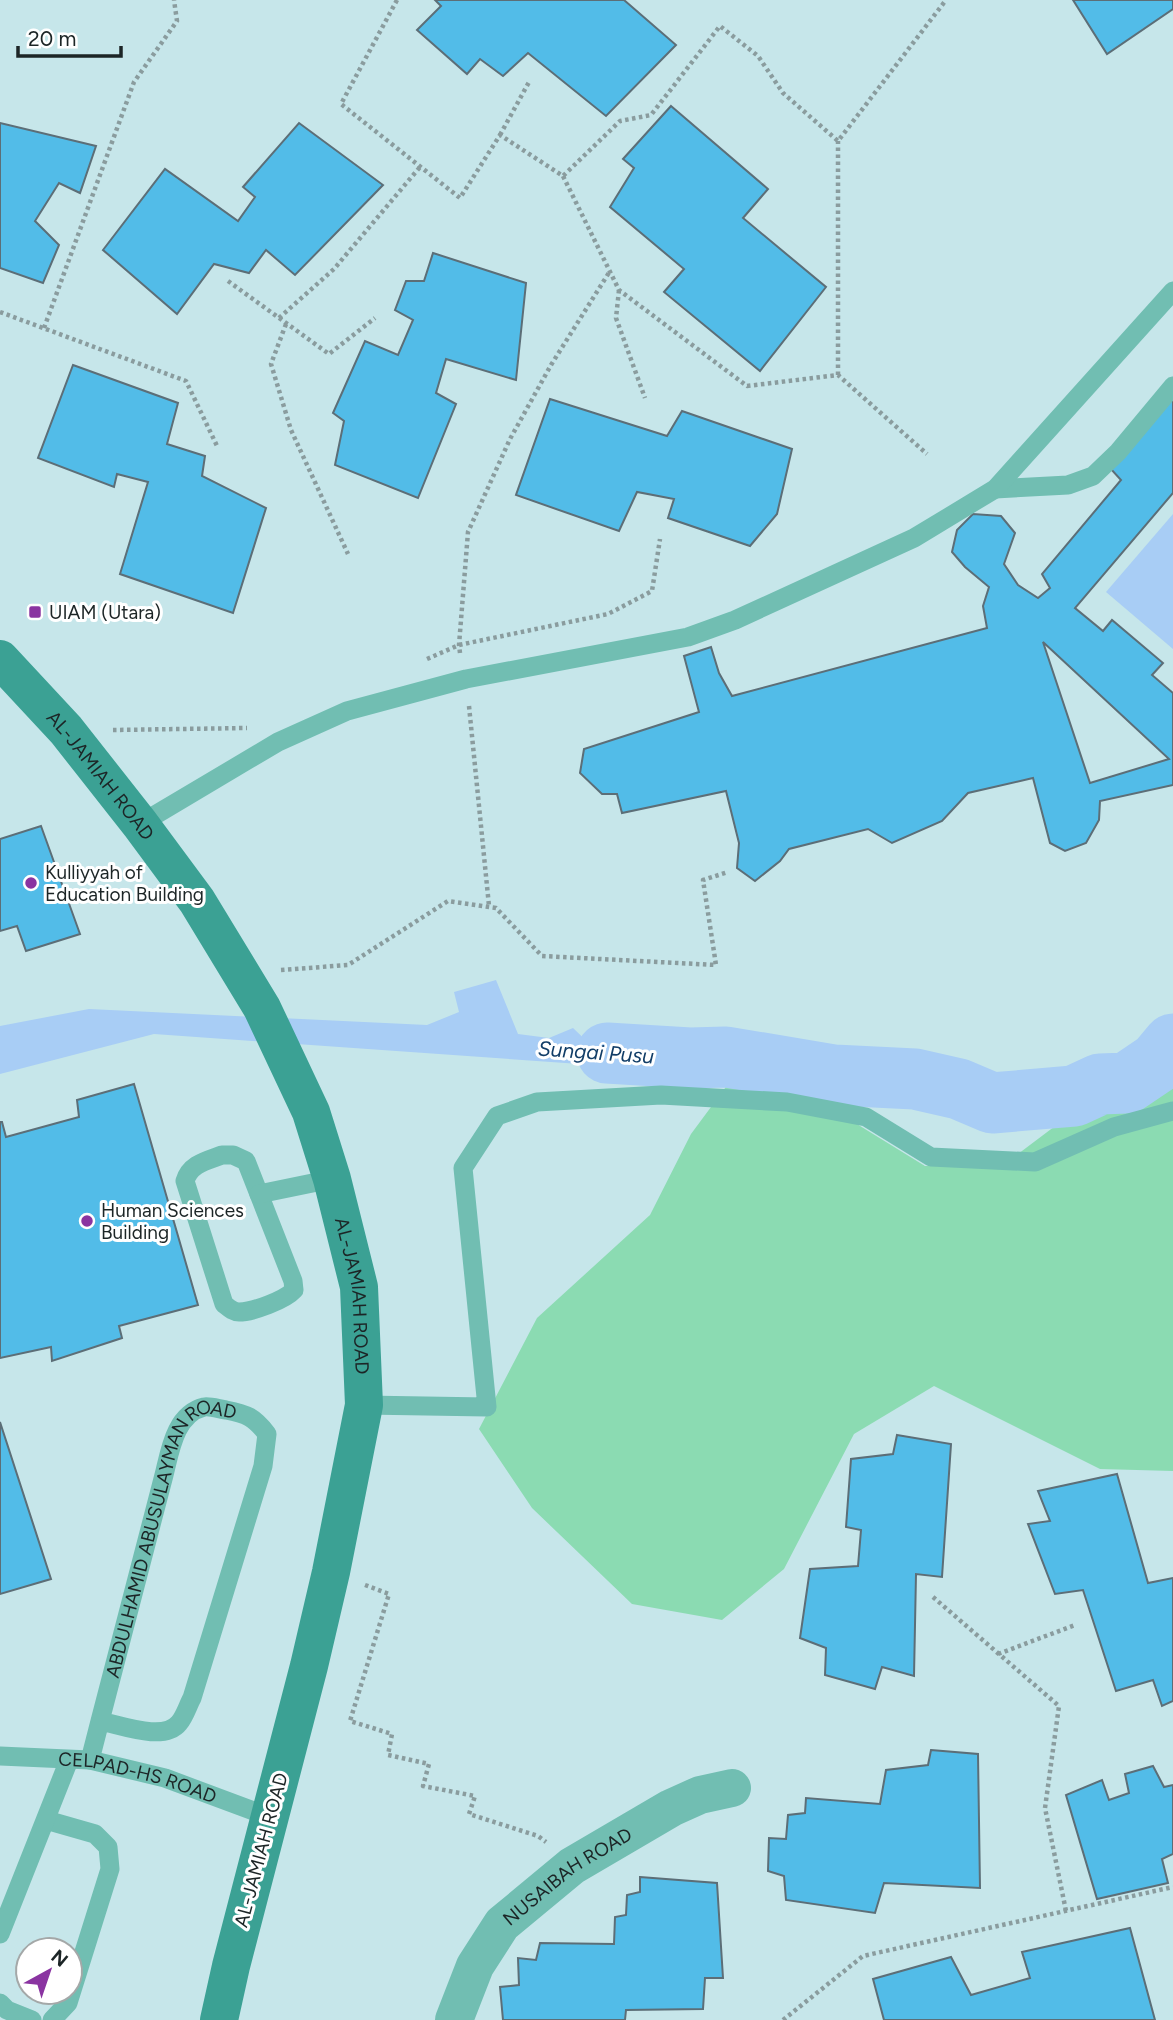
<svg xmlns="http://www.w3.org/2000/svg" width="1173" height="2020" viewBox="0 0 1173 2020" font-family="Figtree,sans-serif">
<rect width="100%" height="100%" fill="#dbf3f6"/>
<path fill="#c6e6ea" fill-rule="evenodd" d="M0,0H1173V2020H0ZM28,1950H70V1992H28Z"/>
<polygon fill="#8bdbb2" points="731,1080 813,1097 925,1166 1002,1166 1087,1102 1173,1082 1173,1471 1100,1469 934,1386 854,1434 784,1569 722,1620 632,1604 532,1508 479,1429 537,1318 650,1215 691,1134"/>
<g fill="#a8cdf5">
<polygon points="1173,514 1173,649 1106,592"/>
<polygon points="496,980 518,1034 549,1038 573,1028 596,1050 686,1046 694,1072 154,1034 0,1074 0,1026 89,1009 427,1025 459,1012 454,992"/>
</g>
<g fill="none" stroke-linecap="round" stroke-linejoin="round">
<polyline stroke="#a8cdf5" stroke-width="61" points="607,1053 690,1058 726,1057 834,1075 915,1079 959,1089 992,1103 1074,1096 1100,1084 1127,1083 1158,1062 1173,1044"/>
</g>
<g fill="#52bce8" stroke="#5c6e77" stroke-width="2" fill-rule="evenodd">
<polygon points="435,0 624,0 676,45 606,116 528,53 503,76 480,59 467,74 417,30 441,6"/>
<polygon points="1073,0 1173,0 1173,9 1107,54"/>
<polygon points="671,106 768,189 743,218 826,287 760,371 664,292 684,269 610,207 634,168 623,159"/>
<polygon points="0,123 96,146 80,193 59,183 35,221 59,245 43,283 0,268"/>
<polygon points="299,123 383,185 295,275 266,250 249,273 214,264 177,314 103,250 165,169 238,221 255,197 243,187"/>
<polygon points="433,253 526,283 516,380 446,359 436,393 456,404 418,498 335,465 344,421 333,413 365,341 398,355 413,320 395,310 406,281 424,281"/>
<polygon points="73,365 178,403 167,444 205,456 202,476 266,508 233,613 120,574 148,482 117,474 114,487 38,458"/>
<path d="M1173,395V493L1075,608L1103,631L1112,620L1163,663L1152,675L1173,693V785L1100,801L1099,820L1086,843L1065,851L1050,843L1033,778L968,793L942,821L892,843L868,829L789,849L780,861L755,881L737,868L739,843L726,791L622,813L617,794H602L580,773L584,749L699,712L684,656L711,647L719,673L732,696L987,628L983,606L989,587L965,567L952,552L957,530L973,514L1001,516L1015,533L1004,564L1018,585L1038,598L1050,588L1042,574L1121,480L1110,468ZM1043,642L1169,759L1090,783Z"/>
<polygon points="550,399 667,436 682,411 792,449 777,514 750,546 668,518 674,499 637,492 619,531 516,495"/>
<polygon points="41,826 80,934 26,951 17,926 0,931 0,839"/>
<polygon points="134,1084 198,1305 119,1326 122,1338 52,1361 51,1347 0,1358 0,1122 2,1122 6,1137 79,1117 77,1100"/>
<polygon points="0,1422 51,1579 0,1594"/>
<polygon points="897,1435 951,1444 942,1577 916,1574 914,1676 882,1667 875,1689 825,1675 826,1648 800,1638 810,1569 858,1566 861,1530 846,1527 851,1459 893,1454"/>
<polygon points="1117,1474 1148,1583 1173,1578 1173,1701 1162,1706 1153,1680 1116,1691 1083,1590 1055,1594 1028,1524 1050,1521 1038,1491"/>
<polygon points="931,1750 978,1754 980,1888 884,1883 875,1913 786,1900 784,1876 768,1871 769,1838 786,1839 788,1815 805,1813 806,1798 880,1804 886,1770 928,1765"/>
<polygon points="1153,1766 1164,1787 1173,1785 1173,1854 1162,1859 1168,1883 1097,1899 1066,1795 1102,1780 1109,1800 1129,1793 1125,1774"/>
<polygon points="640,1877 717,1883 723,1978 705,1978 703,2009 626,2010 625,2020 503,2020 500,1987 519,1985 518,1958 536,1960 540,1943 614,1944 615,1917 626,1915 627,1895 640,1892"/>
<polygon points="1130,1928 1155,2020 884,2020 873,1979 951,1957 971,1995 1030,1978 1022,1952"/>
</g>
<g fill="none" stroke-linecap="round" stroke-linejoin="round">
<g stroke="#8a9c9e" stroke-width="4.5" stroke-dasharray="3.5 3.5" stroke-linecap="butt">
<polyline points="397,0 341,104 460,198 500,135 563,176 620,121 651,115 720,26 758,56 783,93 838,141 946,0"/>
<polyline points="500,135 529,82"/>
<polyline points="563,176 619,290 747,386 838,375 927,454"/>
<polyline points="228,281 329,354 375,318"/>
<polyline points="619,290 616,318 645,398"/>
<polyline points="0,312 186,381 218,448"/>
<polyline points="279,318 334,269 420,167"/>
<polyline points="286,324 271,364 291,430 348,554"/>
<polyline points="44,328 134,82 177,21 174,0"/>
<polyline points="838,375 838,141"/>
<polyline points="460,653 459,645 468,532 510,439 551,365 610,271"/>
<polyline points="427,659 459,645 608,614 652,591 660,539"/>
<polyline points="469,706 489,906"/>
<polyline points="113,730 247,728"/>
<polyline points="281,970 348,965 448,901 496,908 542,956 716,965 703,880 728,872"/>
<polyline points="365,1585 389,1594 350,1721 392,1734 388,1755 429,1764 423,1786 475,1796 469,1814 538,1836 546,1842"/>
<polyline points="933,1597 1059,1706 1045,1808 1066,1911"/>
<polyline points="998,1654 1075,1625"/>
<polyline points="783,2020 863,1956 1173,1887"/>
</g>
<g stroke="#71beb2" stroke-width="19">
<polyline points="995,489 1068,485 1093,476 1118,452 1173,386"/>
<polyline points="140,824 278,742 347,711 466,679 688,637 735,620 914,538 995,489 1173,291"/>
<path d="M222,1155H233L246,1161L293,1281L294,1290C285,1300 253,1312 239,1312C233,1312 229,1308 224,1304L185,1181C190,1164 206,1161 222,1155Z"/>
<polyline points="259,1194 332,1179"/>
<polyline points="364,1405 487,1407 463,1168 497,1116 537,1102 661,1095 787,1102 866,1117 931,1157 1035,1162 1114,1127 1173,1111"/>
<path id="s1" d="M0,1756L90,1760L165,1778L270,1817"/>
<path id="s2" d="M90,1760L100,1721L164,1475C170,1451 175,1414 204,1407C210,1406 219,1409 226,1410C247,1414 254,1417 267,1434L263,1466L192,1698C188,1705 185,1716 179,1723C164,1742 121,1725 100,1721"/>
<polyline points="46,1820 95,1834 108,1847 110,1869 68,2003 52,2020"/>
<polyline points="0,1934 69,1760"/>
<polyline points="0,2003 7,2010 32,2020"/>
</g>
<path stroke="#71beb2" stroke-width="38" id="s3" d="M454,2020L475,1966L502,1924L572,1866L671,1808L700,1795L732,1788"/>
<path stroke="#3ba194" stroke-width="38" id="s4" d="M0,659L66,730L140,824L197,901L262,1008L311,1112L332,1179L359,1287L364,1405L331,1572L309,1666L231,1966L219,2020"/>
</g>
<g fill="#8a34a1" stroke="#fff" stroke-width="2.5">
<rect x="28" y="605" width="14" height="14" rx="3.5"/>
<circle cx="31" cy="883" r="7"/>
<circle cx="87" cy="1221" r="7"/>
</g>
<g text-anchor="middle" dominant-baseline="central" stroke-width="6" stroke-linejoin="round" paint-order="stroke">
<g font-size="19" fill="#1c2526" stroke="#fff" text-anchor="start">
<text x="49" y="612">UIAM (Utara)</text>
<text x="45" y="872">Kulliyyah of<tspan x="45" dy="22">Education Building</tspan></text>
<text x="101" y="1210">Human Sciences<tspan x="101" dy="22">Building</tspan></text>
</g>
<g font-size="19" fill="#1c2526" stroke="#fff">
<text stroke="none"><textPath href="#s4" startOffset="154">AL-JAMIAH ROAD</textPath></text>
<text stroke="none"><textPath href="#s4" startOffset="742">AL-JAMIAH ROAD</textPath></text>
<text stroke="none"><textPath href="#s2" startOffset="248">ABDULHAMID ABUSULAYMAN ROAD</textPath></text>
<text stroke="none"><textPath href="#s1" startOffset="140">CELPAD-HS ROAD</textPath></text>
<text transform="translate(261 1850) rotate(-75)">AL-JAMIAH ROAD</text>
<text stroke="none"><textPath href="#s3" startOffset="189">NUSAIBAH ROAD</textPath></text>
</g>
<g font-size="21" font-style="italic" fill="#113d67" stroke="#fff">
<text transform="translate(596 1052) rotate(4)">Sungai Pusu</text>
</g>
</g>
<g transform="translate(49 1971) rotate(40)"><circle r="33" fill="#ffffff" stroke="#a4a8a8" stroke-width="2"/>
<path d="M0-5L12 26L0 18L-12 26Z" fill="#8a34a1"/>
<text y="-10" font-size="19" font-weight="bold" text-anchor="middle" fill="#1c2526">N</text>
</g>
<path d="M18 46v10h103v-10" fill="none" stroke="#1c2526" stroke-width="3.5"/>
<text x="28" y="46" font-size="21" fill="#1c2526" stroke="#ffffff" stroke-width="5" paint-order="stroke">20 m</text>
</svg>
